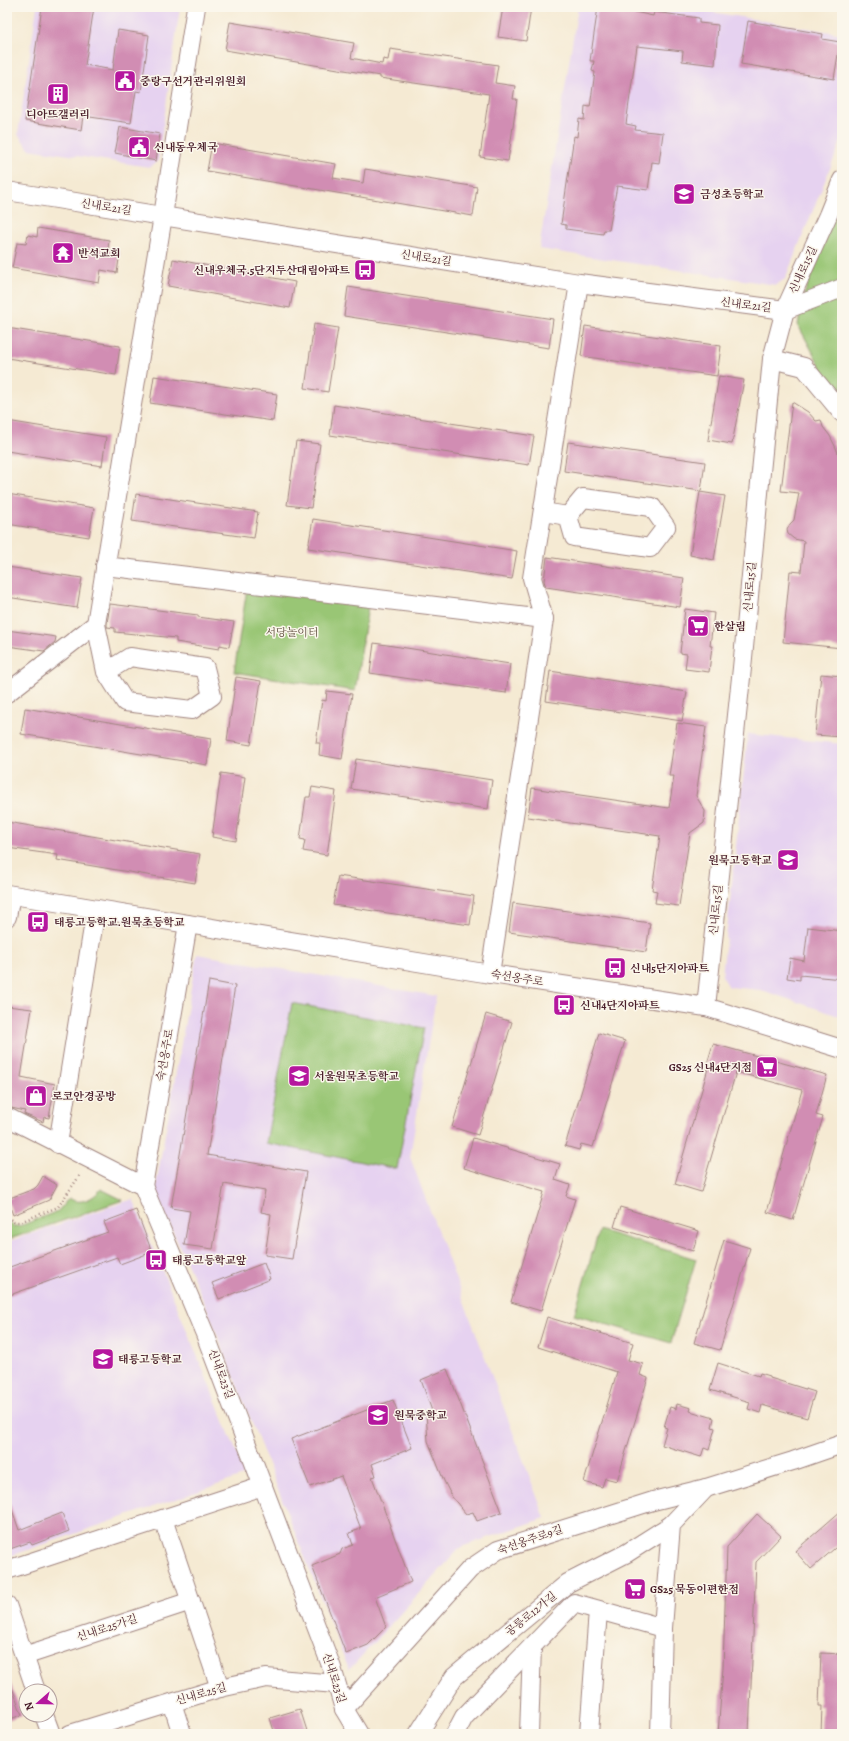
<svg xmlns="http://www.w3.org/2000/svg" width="849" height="1741" viewBox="0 0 849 1741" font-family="Alegreya,'Noto Serif KR',serif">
<rect width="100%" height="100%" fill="#fbf7ec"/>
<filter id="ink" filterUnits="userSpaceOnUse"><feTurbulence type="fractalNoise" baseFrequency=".025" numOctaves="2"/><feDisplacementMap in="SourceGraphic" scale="8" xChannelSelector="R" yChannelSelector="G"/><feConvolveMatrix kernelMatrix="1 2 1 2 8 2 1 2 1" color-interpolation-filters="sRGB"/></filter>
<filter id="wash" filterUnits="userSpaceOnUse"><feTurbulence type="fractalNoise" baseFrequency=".012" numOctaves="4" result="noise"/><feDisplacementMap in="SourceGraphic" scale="16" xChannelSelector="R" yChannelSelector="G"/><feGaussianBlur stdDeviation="0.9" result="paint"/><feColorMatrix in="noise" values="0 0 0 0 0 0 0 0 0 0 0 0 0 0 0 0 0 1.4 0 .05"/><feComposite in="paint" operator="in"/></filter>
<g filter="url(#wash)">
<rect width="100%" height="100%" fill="#f5ead3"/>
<g fill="#e6d2f0">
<polygon points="37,7 180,7 158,161 150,167 29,149 18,134"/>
<polygon points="578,7 682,7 842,34 842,139 785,279 776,285 539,249"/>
<polygon points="748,734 842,744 842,1017 761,990 729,987 722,976"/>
<polygon points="197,954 436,996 410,1157 545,1518 461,1547 349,1670 208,1311 155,1191"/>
<polygon points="133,1199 246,1475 7,1557 7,1242"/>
</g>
<g fill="#99c674" stroke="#727250">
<polygon points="842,196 842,406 798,325 803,297"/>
<polygon points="249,575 370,594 355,691 234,672"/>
<polygon points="292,1003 424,1028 397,1169 266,1143"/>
<path d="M101,1189L123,1200L7,1240V1221L13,1226H20L58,1211L69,1198C80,1206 94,1198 101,1189Z"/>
<polygon points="599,1230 696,1259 671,1343 574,1315"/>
</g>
<g id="blocks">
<g fill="#d18db3">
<polygon points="42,7 94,7 85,65 113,70 118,30 149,35 141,92 136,91 131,123 83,116 81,130 25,121"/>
<polygon points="503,7 531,7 526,41 498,37"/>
<polygon points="598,7 612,7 653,16 654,12 699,18 699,23 718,25 715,65 682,61 683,51 637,46 626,124 636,126 635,130 663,133 659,163 652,162 648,190 617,186 609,230 604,230 603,234 566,229 566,225 561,224 574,136 577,137 579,119 584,120 585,106 590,107 595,72 592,71 594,61 590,61"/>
<polygon points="748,21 823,34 822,39 840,42 834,79 741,64"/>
<polygon points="230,22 354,43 351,58 382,64 383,59 388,60 390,49 498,65 495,83 515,86 513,99 517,99 508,161 480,157 489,94 380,78 380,76 225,50"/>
<polygon points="120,127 160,134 156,161 115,153"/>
<polygon points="212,143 336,164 333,178 363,183 365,169 477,187 473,216 207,171"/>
<polygon points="38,228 109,240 108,250 120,252 117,273 101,270 99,283 12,268 17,243 26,244 28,235 37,237"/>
<polygon points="173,259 295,282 290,308 168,286"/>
<polygon points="348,287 553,319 549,348 344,316"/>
<polygon points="314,324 338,328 328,392 305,388"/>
<polygon points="585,326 721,346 717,376 581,356"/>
<polygon points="7,328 120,346 116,375 7,358"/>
<polygon points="154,376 277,394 273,421 150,403"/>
<polygon points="719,376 744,380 732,444 708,440"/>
<polygon points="792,402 808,412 816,421 821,420 823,427 830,436 836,448 842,463 842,648 783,642 790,571 801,572 804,541 794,539 788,534 787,530 790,524 794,520 799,493 781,491"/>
<polygon points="334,405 534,436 529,465 330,435"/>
<polygon points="7,421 106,437 102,466 7,451"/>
<polygon points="296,441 320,444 311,508 287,505"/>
<polygon points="568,442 705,462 701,491 564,471"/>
<polygon points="700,492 725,496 714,560 690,555"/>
<polygon points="7,494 94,508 89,537 7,524"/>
<polygon points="136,494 258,512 254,538 132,521"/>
<polygon points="313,519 517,551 512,579 308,548"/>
<polygon points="547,557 684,578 680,607 546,587 544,581"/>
<polygon points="7,567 82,578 77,608 7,597"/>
<polygon points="110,604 198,615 198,617 234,622 229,647 220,645 219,649 176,642 176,638 115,632 115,628 107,627 107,624"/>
<polygon points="685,609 714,613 710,646 712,646 709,672 685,669 687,654 680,653"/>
<polygon points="7,630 56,637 55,642 44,651 7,646"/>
<polygon points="374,643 510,664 506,693 370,673"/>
<polygon points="550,671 687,692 682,721 546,701"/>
<polygon points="821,674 842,676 842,737 815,735"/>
<polygon points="236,677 261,681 251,745 227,741"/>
<polygon points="327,691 352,694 342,759 319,755 320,743 316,743 322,700 326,701"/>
<polygon points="25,708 211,739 207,765 21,734"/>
<polygon points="677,723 706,727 696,796 705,811 704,823 690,833 679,906 655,903 657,891 652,890 660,836 528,817 532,788 669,808 674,776 669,776"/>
<polygon points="356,759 492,780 488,809 351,789"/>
<polygon points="221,773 245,777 236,841 212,837"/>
<polygon points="312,787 336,791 327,855 303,851 305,840 300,839 306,797 310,797"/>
<polygon points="7,822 200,854 195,883 57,860 58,855 7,848"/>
<polygon points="338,876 474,896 470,925 333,905"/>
<polygon points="513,903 650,923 646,952 509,932"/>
<polygon points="808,927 842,931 842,979 800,975 800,980 787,978 790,958 804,961"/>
<polygon points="209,981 235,986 207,1155 306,1172 292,1259 265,1255 271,1214 261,1212 265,1191 224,1184 213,1249 184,1245 190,1211 171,1208"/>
<polygon points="7,1006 32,1009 21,1077 55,1084 49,1118 44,1117 43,1122 24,1114 25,1111 7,1107"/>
<polygon points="486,1014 512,1022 478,1135 452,1127"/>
<polygon points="599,1033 625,1041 593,1147 581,1144 579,1150 565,1146"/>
<polygon points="713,1044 827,1075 816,1115 823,1117 793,1220 767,1212 802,1090 736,1072 701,1192 675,1184 709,1065 707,1064"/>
<polygon points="473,1138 560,1164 555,1180 570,1185 566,1196 575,1199 541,1311 511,1302 544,1192 464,1168"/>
<polygon points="43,1176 57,1185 49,1200 13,1215 7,1199 34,1189 38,1185"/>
<polygon points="620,1207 699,1231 693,1251 614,1227"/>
<polygon points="136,1210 152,1252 120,1264 117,1257 7,1296 7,1268 108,1232 104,1222"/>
<polygon points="724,1240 750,1248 720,1350 694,1343"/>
<polygon points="264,1263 270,1279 219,1299 212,1283"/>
<polygon points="547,1317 633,1343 628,1360 643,1364 640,1375 648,1378 617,1481 605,1478 602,1487 584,1482 617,1372 538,1347"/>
<polygon points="718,1363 759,1376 760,1373 770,1376 770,1378 815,1392 807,1418 762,1405 760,1413 748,1409 750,1402 710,1390"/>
<polygon points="447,1369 502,1512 477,1521 473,1512 466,1514 452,1497 444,1481 428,1441 426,1413 432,1411 421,1380"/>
<polygon points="393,1400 412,1448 372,1464 376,1476 372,1477 411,1582 375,1597 386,1627 368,1645 346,1654 312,1566 340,1554 342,1549 353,1545 349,1533 361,1529 341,1476 310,1487 291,1439"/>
<polygon points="677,1404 691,1408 690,1411 714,1418 712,1427 715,1428 709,1450 704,1448 701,1457 662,1445 667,1428 664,1427 670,1407 676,1409"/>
<polygon points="9,1501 19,1530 62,1513 69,1531 32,1545 30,1542 7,1550 7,1502"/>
<polygon points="842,1510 842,1542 811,1569 795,1551"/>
<polygon points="757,1514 781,1536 756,1562 749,1734 718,1734 723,1668 727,1547"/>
<polygon points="821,1653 842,1654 842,1734 821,1734 822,1706 819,1706"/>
<polygon points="7,1679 9,1679 22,1715 7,1720"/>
<polygon points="300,1709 308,1734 275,1734 270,1718"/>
</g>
</g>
</g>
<g filter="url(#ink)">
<use href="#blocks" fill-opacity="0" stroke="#a0847f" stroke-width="1"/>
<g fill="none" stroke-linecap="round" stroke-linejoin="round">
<g stroke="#a0847f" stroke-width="20">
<g id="minor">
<polyline points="7,191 579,283 785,310 842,288"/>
<polyline points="772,359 804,367 842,413"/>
<polyline points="543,512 568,516 574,537 650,548 666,527 652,507 583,498 568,516"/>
<polyline points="105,566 544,619"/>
<polyline points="96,624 106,672 125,702 192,710 212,696 205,668 130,657 106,672"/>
<polyline points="7,693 96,624 163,216 196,7"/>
<polyline points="7,894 478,972 706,1007 842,1049"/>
<polyline points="7,917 11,895"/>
<polyline points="490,974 544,619 532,578 579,283"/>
<polyline points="706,1007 742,668 772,359 785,310 828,215 842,180"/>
<polyline points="7,1117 143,1186 205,1334 332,1668 344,1709 359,1734"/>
<polyline points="58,1144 96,909"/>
<polyline points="143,1186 188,924"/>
<polyline points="163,1519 220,1688"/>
<polyline points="7,1570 263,1486"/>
<polyline points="7,1605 36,1691"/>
<polyline points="24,1656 191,1601"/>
<polyline points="172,1703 182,1734"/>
<polyline points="344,1709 470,1569 498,1550 653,1501 706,1488 793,1461 842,1444"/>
<polyline points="44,1715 51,1734"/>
<polyline points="70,1734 220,1688 266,1678 336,1684"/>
<polyline points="418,1734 454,1677 568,1583 627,1553 671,1525"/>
<polyline points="455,1734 464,1717 574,1603 663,1628"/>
<polyline points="529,1734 532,1647"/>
<polyline points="589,1734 598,1611"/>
<polyline points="660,1734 663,1628 671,1525 706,1488"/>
</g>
</g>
<g stroke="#a0847f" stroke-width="2.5" stroke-dasharray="1 3" stroke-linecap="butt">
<polyline points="7,1147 10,1140"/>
<polyline points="7,1217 14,1222 20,1222 58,1207 80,1175"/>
</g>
<use href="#minor" stroke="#fff" stroke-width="18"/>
</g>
</g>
<defs>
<g id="civic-square" transform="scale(1.15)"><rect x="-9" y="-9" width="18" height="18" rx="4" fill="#b5179e" stroke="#fbf7ec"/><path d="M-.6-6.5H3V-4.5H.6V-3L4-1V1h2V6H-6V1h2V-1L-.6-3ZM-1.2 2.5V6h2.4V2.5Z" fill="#fff"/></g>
<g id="building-square" transform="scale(1.15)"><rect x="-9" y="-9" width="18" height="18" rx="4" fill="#b5179e" stroke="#fbf7ec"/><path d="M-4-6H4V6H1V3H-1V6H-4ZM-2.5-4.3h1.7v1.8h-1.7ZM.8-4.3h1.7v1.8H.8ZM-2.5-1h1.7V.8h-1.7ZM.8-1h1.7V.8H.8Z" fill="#fff"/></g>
<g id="school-square" transform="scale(1.15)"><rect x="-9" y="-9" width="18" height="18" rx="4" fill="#b5179e" stroke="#fbf7ec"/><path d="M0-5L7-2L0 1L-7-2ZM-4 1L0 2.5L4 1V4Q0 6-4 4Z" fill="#fff"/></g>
<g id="temple-square" transform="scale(1.15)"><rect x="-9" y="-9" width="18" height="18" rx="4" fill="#b5179e" stroke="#fbf7ec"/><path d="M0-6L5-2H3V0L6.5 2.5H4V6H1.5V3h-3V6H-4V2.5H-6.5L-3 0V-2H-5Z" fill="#fff"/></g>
<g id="bus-square" transform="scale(1.15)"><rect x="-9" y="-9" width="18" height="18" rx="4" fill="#b5179e" stroke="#fbf7ec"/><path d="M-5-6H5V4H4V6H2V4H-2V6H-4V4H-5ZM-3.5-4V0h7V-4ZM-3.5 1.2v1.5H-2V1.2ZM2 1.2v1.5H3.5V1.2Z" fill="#fff"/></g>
<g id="supermarket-square" transform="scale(1.15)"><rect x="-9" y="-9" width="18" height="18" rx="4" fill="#b5179e" stroke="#fbf7ec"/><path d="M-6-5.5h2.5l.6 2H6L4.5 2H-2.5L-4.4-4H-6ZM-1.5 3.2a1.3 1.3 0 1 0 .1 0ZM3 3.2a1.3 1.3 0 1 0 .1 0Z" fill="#fff"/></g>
<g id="shop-square" transform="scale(1.15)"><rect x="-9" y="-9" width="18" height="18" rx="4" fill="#b5179e" stroke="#fbf7ec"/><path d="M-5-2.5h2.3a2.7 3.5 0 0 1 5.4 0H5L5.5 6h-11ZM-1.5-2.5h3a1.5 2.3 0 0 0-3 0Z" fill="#fff"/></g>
</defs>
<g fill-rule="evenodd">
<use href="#civic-square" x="125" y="81"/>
<use href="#building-square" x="58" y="94"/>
<use href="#civic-square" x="139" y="147"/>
<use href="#school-square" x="684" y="194"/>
<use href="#temple-square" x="63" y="253"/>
<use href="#bus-square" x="365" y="270"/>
<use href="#supermarket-square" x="698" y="626"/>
<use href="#school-square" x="788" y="860"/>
<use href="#bus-square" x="38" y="922"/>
<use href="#bus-square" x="615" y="968"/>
<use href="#bus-square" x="564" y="1005"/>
<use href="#supermarket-square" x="767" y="1067"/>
<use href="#school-square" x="299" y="1076"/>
<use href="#shop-square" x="36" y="1096"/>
<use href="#bus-square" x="156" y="1260"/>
<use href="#school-square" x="103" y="1359"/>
<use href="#school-square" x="378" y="1415"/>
<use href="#supermarket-square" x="635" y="1589"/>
</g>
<g text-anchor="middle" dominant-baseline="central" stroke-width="3" stroke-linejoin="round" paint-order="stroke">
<g font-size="11" font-weight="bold" fill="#4a1f2b" stroke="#fbf7ec" text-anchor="start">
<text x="140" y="81">중랑구선거관리위원회</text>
<text x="58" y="114" text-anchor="middle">디아뜨갤러리</text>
<text x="154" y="147">신내동우체국</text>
<text x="700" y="194">금성초등학교</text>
<text x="78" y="253">반석교회</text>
<text x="350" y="270" text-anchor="end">신내우체국.5단지두산대림아파트</text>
<text x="714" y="626">한살림</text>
<text x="772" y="860" text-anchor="end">원묵고등학교</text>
<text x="54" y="922">태릉고등학교.원묵초등학교</text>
<text x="630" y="968">신내5단지아파트</text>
<text x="580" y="1005">신내4단지아파트</text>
<text x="752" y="1067" text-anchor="end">GS25 신내4단지점</text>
<text x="314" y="1076">서울원묵초등학교</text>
<text x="52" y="1096">로코안경공방</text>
<text x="172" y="1260">태릉고등학교앞</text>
<text x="118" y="1359">태릉고등학교</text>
<text x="394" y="1415">원묵중학교</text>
<text x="650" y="1589">GS25 묵동이편한점</text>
</g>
<g font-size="11" fill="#4a1f2b" stroke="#fbf7ec">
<text transform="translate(106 207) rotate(9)">신내로21길</text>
<text transform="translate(426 258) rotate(9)">신내로21길</text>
<text transform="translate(803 270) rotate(-65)">신내로15길</text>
<text transform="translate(746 305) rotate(7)">신내로21길</text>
<text transform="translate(750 587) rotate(-85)">신내로15길</text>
<text transform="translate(716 910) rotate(-84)">신내로15길</text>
<text transform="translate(517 978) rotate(9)">숙선옹주로</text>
<text transform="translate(165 1055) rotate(-80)">숙선옹주로</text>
<text transform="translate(221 1374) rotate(69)">신내로23길</text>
<text transform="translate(530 1540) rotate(-19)">숙선옹주로9길</text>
<text transform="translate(531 1614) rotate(-39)">공릉로12가길</text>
<text transform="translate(107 1628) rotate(-18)">신내로25가길</text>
<text transform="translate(334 1678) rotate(72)">신내로23길</text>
<text transform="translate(201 1694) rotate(-16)">신내로25길</text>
</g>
<g font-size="11" fill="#625141" stroke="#fbf7ec">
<text x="292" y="632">서당놀이터</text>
</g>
</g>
<rect width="849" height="1741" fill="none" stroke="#fbf7ec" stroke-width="24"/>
<g transform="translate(38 1703) rotate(250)"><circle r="19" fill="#fbf7ec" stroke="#b4a19f"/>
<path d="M0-3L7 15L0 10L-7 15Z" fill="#b5179e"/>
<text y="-6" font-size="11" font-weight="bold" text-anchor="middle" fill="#4a1f2b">N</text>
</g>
</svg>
